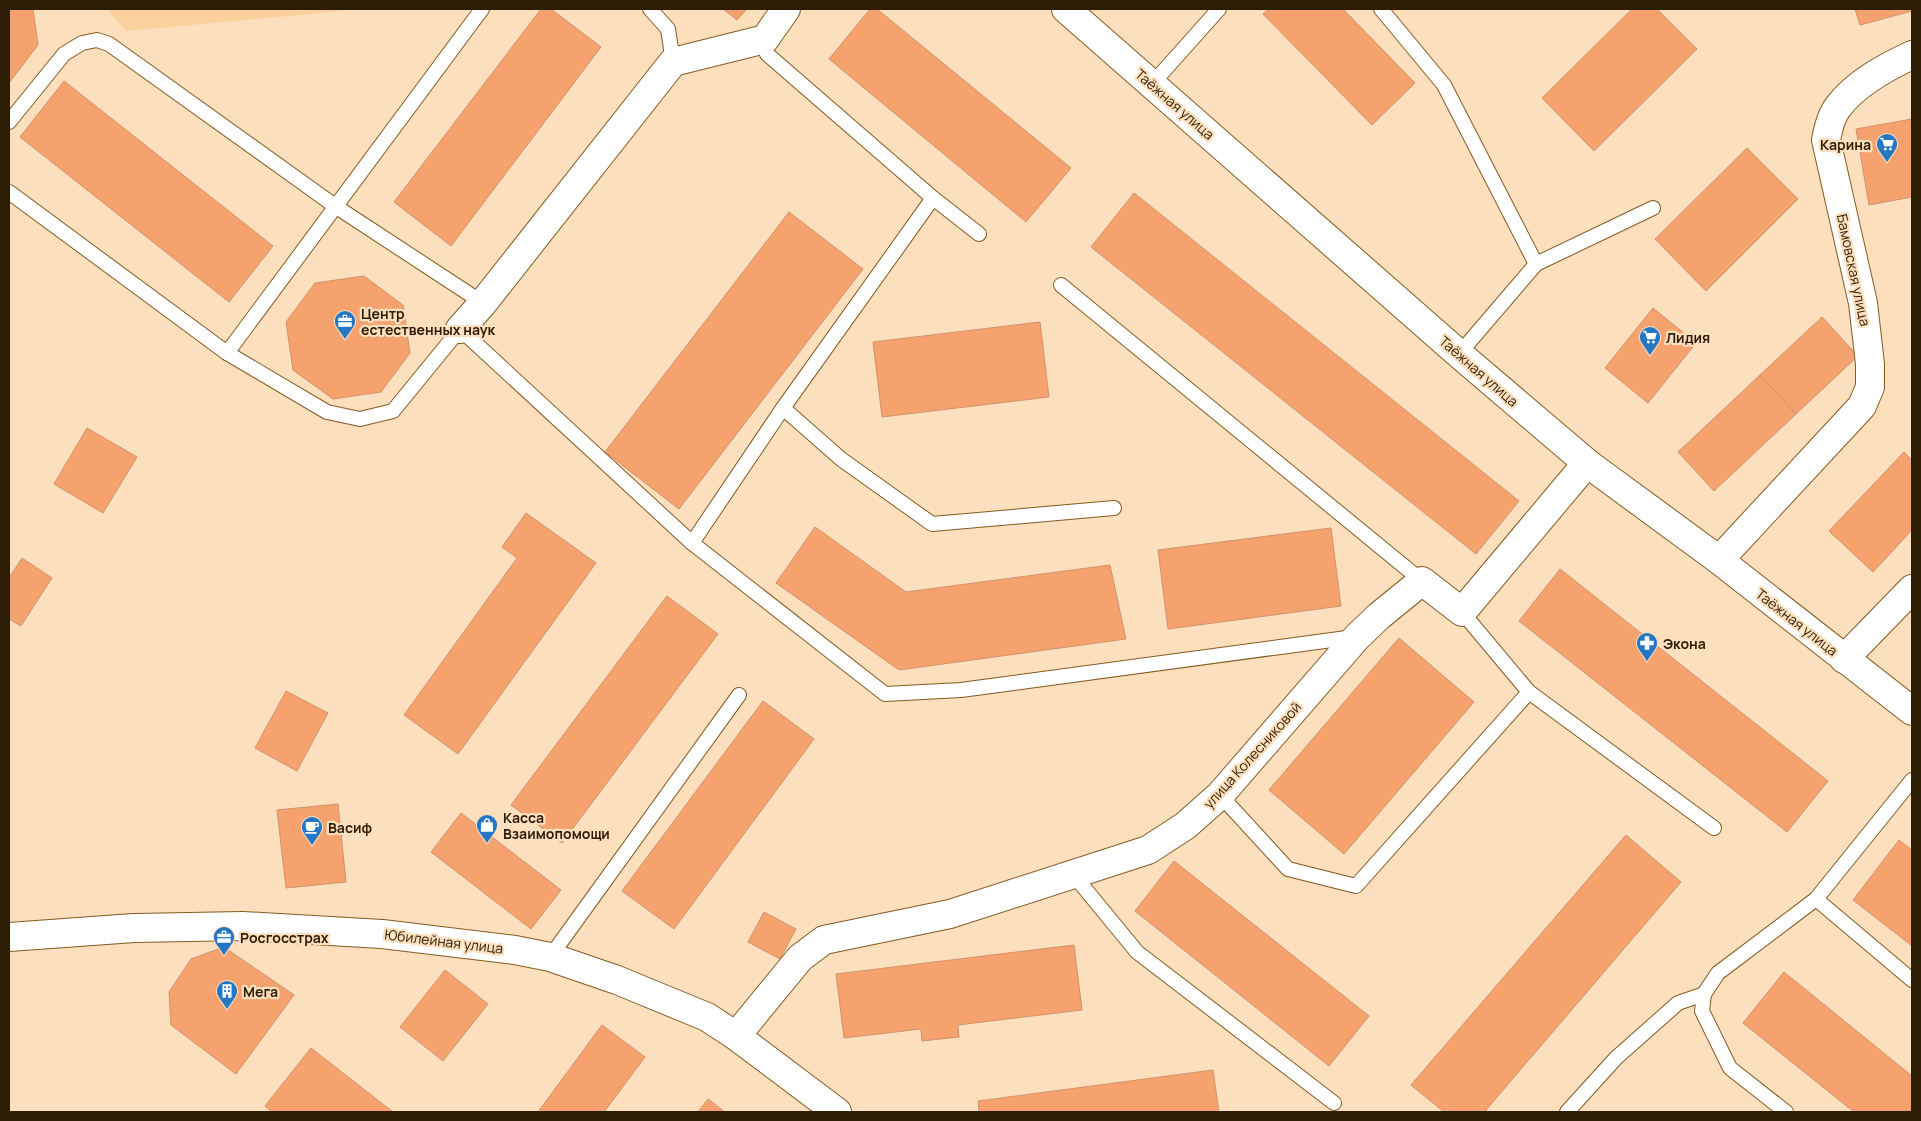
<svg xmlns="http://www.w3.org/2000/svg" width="1921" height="1121" viewBox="0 0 1921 1121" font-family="Manrope,sans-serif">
<rect width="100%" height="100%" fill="#fcdfbd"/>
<polygon fill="#fad09d" points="107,9 344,9 342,11 126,31"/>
<g fill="#f6a26e" stroke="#d0926d">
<polygon points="9,9 33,9 38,45 9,83"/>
<polygon points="541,9 551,9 601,47 451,246 394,202"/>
<polygon points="723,9 747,9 737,20"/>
<polygon points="870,9 877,9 1071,168 1026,222 829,59"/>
<polygon points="1269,9 1343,9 1415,83 1372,125 1263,14"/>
<polygon points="1632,9 1657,9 1697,49 1594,151 1542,98"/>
<polygon points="1855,9 1912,9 1912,11 1860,25"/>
<polygon points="64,81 273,246 229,302 20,137"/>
<polygon points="1912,119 1912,197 1869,205 1856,129"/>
<polygon points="1747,148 1798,199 1706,291 1655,239"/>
<polygon points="1134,193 1519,501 1476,554 1091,247"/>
<polygon points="789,212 863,269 679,509 605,452"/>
<polygon points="364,276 403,305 410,353 381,392 333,399 293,370 286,322 315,283"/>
<polygon points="1653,308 1696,343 1648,403 1605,368"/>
<polygon points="1822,317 1858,356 1796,414 1760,375"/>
<polygon points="1040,322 1049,397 882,417 873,342"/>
<polygon points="1760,375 1796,414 1714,491 1678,452"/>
<polygon points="87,428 137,457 103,513 54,484"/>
<polygon points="1904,452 1912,460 1912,530 1873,572 1829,531"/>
<polygon points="526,513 596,563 458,754 404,715 517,558 502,547"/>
<polygon points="815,527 906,592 1110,565 1126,639 899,670 776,583"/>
<polygon points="1331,528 1341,606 1168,629 1158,550"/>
<polygon points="22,558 52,578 21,626 9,619 9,578"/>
<polygon points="1560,569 1828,781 1787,832 1519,621"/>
<polygon points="667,596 718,634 562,843 511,805"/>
<polygon points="1399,638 1474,702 1344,854 1269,790"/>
<polygon points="286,691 328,713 297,771 255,748"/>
<polygon points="763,701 814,739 674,929 622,891"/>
<polygon points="338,804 346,882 286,888 277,810"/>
<polygon points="461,813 561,890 531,929 431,852"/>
<polygon points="1626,835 1681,882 1486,1110 1488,1112 1444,1112 1411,1085"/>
<polygon points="1899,840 1912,850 1912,946 1853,900"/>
<polygon points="1174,861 1369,1016 1329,1066 1135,911"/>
<polygon points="764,912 796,929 780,959 748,942"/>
<polygon points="1074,945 1082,1010 958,1025 959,1037 922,1041 921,1029 844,1038 836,974"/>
<polygon points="224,947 294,995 236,1074 171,1025 169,992 191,959"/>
<polygon points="445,970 488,1004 443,1061 400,1027"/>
<polygon points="1784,972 1912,1076 1912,1112 1854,1112 1743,1023"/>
<polygon points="602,1025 645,1057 604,1112 538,1112"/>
<polygon points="311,1048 393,1112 272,1112 265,1106"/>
<polygon points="1213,1070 1219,1112 979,1112 978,1101"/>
<polygon points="708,1099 725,1112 698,1112"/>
</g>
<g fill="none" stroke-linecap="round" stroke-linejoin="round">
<g stroke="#845a21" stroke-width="16">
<g id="lane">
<polyline points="650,9 668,29 673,62"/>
<polyline points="1381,9 1444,85 1536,264"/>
<polyline points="765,39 767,54 933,198 979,234"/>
<polyline points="1152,84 1219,9"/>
<polyline points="9,122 64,54 82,43 97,40 109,44 335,206 483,303"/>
<polyline points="9,192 227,353 327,412 360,419 393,411 460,329 692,543 885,694 961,690 1354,637"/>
<polyline points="1061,285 1422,581"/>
<polyline points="227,353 482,9"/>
<polyline points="1459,354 1536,264 1653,208"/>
<polyline points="783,408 841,459 932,524 1114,508"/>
<polyline points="692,543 783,408 933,198"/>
<polyline points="1462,612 1529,692 1714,828"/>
<polyline points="1220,795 1288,869 1356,886 1529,692"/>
<polyline points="1072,873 1137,952 1334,1103"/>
<polyline points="1816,899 1912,980"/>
<polyline points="550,957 739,695"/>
<polyline points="1567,1112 1616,1058 1678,1003 1704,994"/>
<polyline points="1786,1112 1730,1068 1702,1011 1704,994 1718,973 1816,899 1912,780"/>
</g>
</g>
<g stroke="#845a21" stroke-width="30">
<g id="street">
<polyline points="460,329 483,303 673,62 765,39 786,9"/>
<path d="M1719,560L1862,406L1870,387V364L1863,303L1826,140C1828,129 1831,116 1838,107C1856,83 1886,67 1912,55"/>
<polyline points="1844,659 1912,589"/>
<polyline points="9,937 134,928 243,926 382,934 515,950 550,957 617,980 707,1017 736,1036 837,1112"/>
<polyline points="736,1036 800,958 824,940 950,914 1148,850 1185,826 1220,795 1357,637 1379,616 1422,581 1462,612 1587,463"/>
</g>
</g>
<g stroke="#845a21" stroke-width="30">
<polyline id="secondary" points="1066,9 1459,354 1587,463 1719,560 1912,711"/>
</g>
<use href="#lane" stroke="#fff" stroke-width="14"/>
<use href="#street" stroke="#fff" stroke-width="28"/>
<use href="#secondary" stroke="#fff" stroke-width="28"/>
</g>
<defs>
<g id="supermarket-pin" transform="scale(1.125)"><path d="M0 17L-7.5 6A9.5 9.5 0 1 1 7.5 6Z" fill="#2577c6" stroke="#fcdfbd"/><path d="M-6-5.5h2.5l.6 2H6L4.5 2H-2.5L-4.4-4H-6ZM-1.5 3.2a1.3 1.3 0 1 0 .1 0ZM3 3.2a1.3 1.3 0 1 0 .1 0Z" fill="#fff"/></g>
<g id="office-pin" transform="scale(1.125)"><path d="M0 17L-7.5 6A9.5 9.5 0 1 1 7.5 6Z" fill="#2577c6" stroke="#fcdfbd"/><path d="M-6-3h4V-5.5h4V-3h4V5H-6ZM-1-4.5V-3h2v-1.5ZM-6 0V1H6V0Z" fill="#fff"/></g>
<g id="pharmacy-pin" transform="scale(1.125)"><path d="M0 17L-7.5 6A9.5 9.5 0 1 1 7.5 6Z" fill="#2577c6" stroke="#fcdfbd"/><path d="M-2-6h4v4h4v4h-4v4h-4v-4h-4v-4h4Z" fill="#fff"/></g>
<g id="shop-pin" transform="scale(1.125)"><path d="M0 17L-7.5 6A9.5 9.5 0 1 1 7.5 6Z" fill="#2577c6" stroke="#fcdfbd"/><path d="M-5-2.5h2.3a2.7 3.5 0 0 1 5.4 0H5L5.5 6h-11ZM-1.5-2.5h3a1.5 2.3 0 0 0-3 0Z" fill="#fff"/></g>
<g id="cafe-pin" transform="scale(1.125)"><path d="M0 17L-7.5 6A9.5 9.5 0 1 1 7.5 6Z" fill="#2577c6" stroke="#fcdfbd"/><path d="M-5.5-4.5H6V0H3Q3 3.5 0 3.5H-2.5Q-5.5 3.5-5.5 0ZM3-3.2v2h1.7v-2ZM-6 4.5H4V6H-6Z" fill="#fff"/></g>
<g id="building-pin" transform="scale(1.125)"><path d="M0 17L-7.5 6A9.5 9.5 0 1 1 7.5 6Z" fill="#2577c6" stroke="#fcdfbd"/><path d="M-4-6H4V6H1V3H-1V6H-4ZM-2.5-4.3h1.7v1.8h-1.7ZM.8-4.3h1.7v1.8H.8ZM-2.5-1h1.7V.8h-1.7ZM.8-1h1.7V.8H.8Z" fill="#fff"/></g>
</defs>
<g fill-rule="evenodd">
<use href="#supermarket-pin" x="1887" y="144"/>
<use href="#office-pin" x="345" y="321"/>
<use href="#supermarket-pin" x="1650" y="337"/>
<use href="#pharmacy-pin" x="1647" y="643"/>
<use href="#shop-pin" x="487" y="825"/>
<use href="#cafe-pin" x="312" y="827"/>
<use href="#office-pin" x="224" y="937"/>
<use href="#building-pin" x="227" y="991"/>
</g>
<g text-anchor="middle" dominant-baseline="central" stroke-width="4.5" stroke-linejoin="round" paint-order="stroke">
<g font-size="14" fill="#2d1c04" stroke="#fcdfbd">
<text transform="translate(1175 104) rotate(41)">Таёжная улица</text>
<text transform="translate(1854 270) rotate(78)">Бамовская улица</text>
<text transform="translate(1479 371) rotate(41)">Таёжная улица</text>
<text transform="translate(1797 622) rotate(38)">Таёжная улица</text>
<text transform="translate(1252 755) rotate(-48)">улица Колесниковой</text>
<text transform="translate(444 941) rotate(7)">Юбилейная улица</text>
</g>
<g font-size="14" font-weight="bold" fill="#2d1c04" stroke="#fcdfbd" text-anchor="start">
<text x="1871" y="144" text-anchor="end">Карина</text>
<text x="361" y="313">Центр<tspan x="361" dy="16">естественных наук</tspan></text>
<text x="1666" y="337">Лидия</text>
<text x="1663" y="643">Экона</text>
<text x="503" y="817">Касса<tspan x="503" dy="16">Взаимопомощи</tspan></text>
<text x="328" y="827">Васиф</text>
<text x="240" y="937">Росгосстрах</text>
<text x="243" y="991">Мега</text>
</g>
</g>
<rect width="1921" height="1121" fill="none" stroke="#2d1c04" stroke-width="20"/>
</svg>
